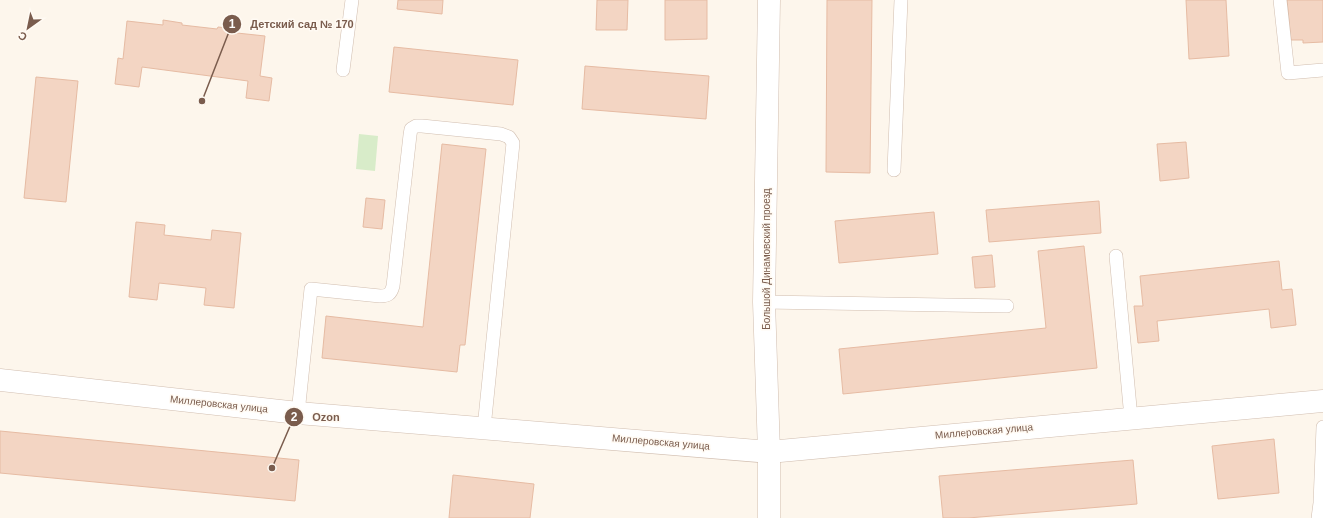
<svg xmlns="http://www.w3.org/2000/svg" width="1323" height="518" viewBox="0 0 1323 518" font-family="Helvetica,sans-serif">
<rect width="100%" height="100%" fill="#fdf6ec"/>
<polygon fill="#d8ecc9" points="359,134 378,136 375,171 356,169"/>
<g fill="#f3d5c3" stroke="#e6bba3">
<polygon points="398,0 443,0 442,14 397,9"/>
<polygon points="597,0 628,0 627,30 596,30"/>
<polygon points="665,0 707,0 707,39 665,40"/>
<polygon points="827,0 872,0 870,173 826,172"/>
<polygon points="1186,0 1226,0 1229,56 1189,59"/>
<polygon points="1287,0 1323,0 1323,42 1303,43 1303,40 1291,40"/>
<polygon points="163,20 182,23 182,25 217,29 218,27 237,29 237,33 265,36 260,76 272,78 269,101 246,98 248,81 142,67 139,87 115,84 118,58 123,59 127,21 163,25"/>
<polygon points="394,47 518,60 513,105 389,92"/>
<polygon points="585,66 709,76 706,119 582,109"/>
<polygon points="36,77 78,81 66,202 24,198"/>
<polygon points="1186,142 1189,178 1160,181 1157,144"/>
<polygon points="442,144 486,149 465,345 460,345 457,372 322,358 326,316 423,327"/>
<polygon points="366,198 385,200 382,229 363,227"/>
<polygon points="1099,201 1101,233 989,242 986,210"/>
<polygon points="934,212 938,254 839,263 835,221"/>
<polygon points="136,222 165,225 164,235 211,240 212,230 241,233 234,308 204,305 206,288 159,283 157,300 129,297"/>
<polygon points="1084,246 1097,368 843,394 839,349 1046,328 1038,251"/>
<polygon points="992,255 995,287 975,288 972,257"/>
<polygon points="1279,261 1282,290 1292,289 1296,325 1271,328 1269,309 1157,321 1159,341 1138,343 1134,306 1143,306 1140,276"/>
<polygon points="0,431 299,460 295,501 0,473"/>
<polygon points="1274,439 1279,493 1218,499 1212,446"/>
<polygon points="1133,460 1137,504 968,518 943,518 939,476"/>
<polygon points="453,475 534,484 530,518 449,518"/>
</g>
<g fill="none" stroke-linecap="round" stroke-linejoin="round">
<g stroke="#d1beb0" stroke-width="14">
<g id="service">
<polyline points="1280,0 1288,73 1323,70"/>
<polyline points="343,70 352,0"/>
<polyline points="894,170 901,0"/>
<polyline points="1116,256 1131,418"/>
<polyline points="764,302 1007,306"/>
<path d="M298,413L311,289L380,296C388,296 391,294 393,286L410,135L411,129L416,126H422L501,134L509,137L513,143L484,428"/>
<polyline points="1318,518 1320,503 1323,427"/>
</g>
</g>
<g stroke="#d1beb0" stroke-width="23">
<g id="minor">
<polyline points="769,0 764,302 769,452 769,518"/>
<polyline points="0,380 298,413 769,452 1323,401"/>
</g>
</g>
<use href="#service" stroke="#fff" stroke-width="13"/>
<use href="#minor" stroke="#fff" stroke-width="22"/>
</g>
<g text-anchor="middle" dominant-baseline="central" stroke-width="3" stroke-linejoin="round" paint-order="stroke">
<g font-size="10" fill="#7a5c4d" stroke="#fffaf3">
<text transform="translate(766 259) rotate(-90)">Большой Динамовский проезд</text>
<text transform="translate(219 404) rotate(6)">Миллеровская улица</text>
<text transform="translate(984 431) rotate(-5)">Миллеровская улица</text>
<text transform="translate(661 442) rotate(5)">Миллеровская улица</text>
</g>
</g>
<path fill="none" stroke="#7a5c4d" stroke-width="1.5" d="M202 101L232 24M272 468L294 417"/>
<g fill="#7a5c4d" stroke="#fffaf3" stroke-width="1.5">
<circle cx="202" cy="101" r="4"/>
<circle cx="272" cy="468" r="4"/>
<circle cx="232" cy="24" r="10"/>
<circle cx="294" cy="417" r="10"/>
</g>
<g font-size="12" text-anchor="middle" font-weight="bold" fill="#fff">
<text x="232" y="28">1</text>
<text x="294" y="421">2</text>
</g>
<g font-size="11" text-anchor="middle" font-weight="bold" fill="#7a5c4d" stroke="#fffaf3" stroke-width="3" stroke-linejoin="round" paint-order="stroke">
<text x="302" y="28">Детский сад № 170</text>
<text x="326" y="421">Ozon</text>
</g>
<g transform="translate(28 28) rotate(213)" stroke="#fffaf3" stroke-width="3" paint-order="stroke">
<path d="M0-3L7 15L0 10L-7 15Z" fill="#7a5c4d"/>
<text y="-6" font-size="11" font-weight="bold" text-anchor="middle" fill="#7a5c4d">С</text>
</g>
</svg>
